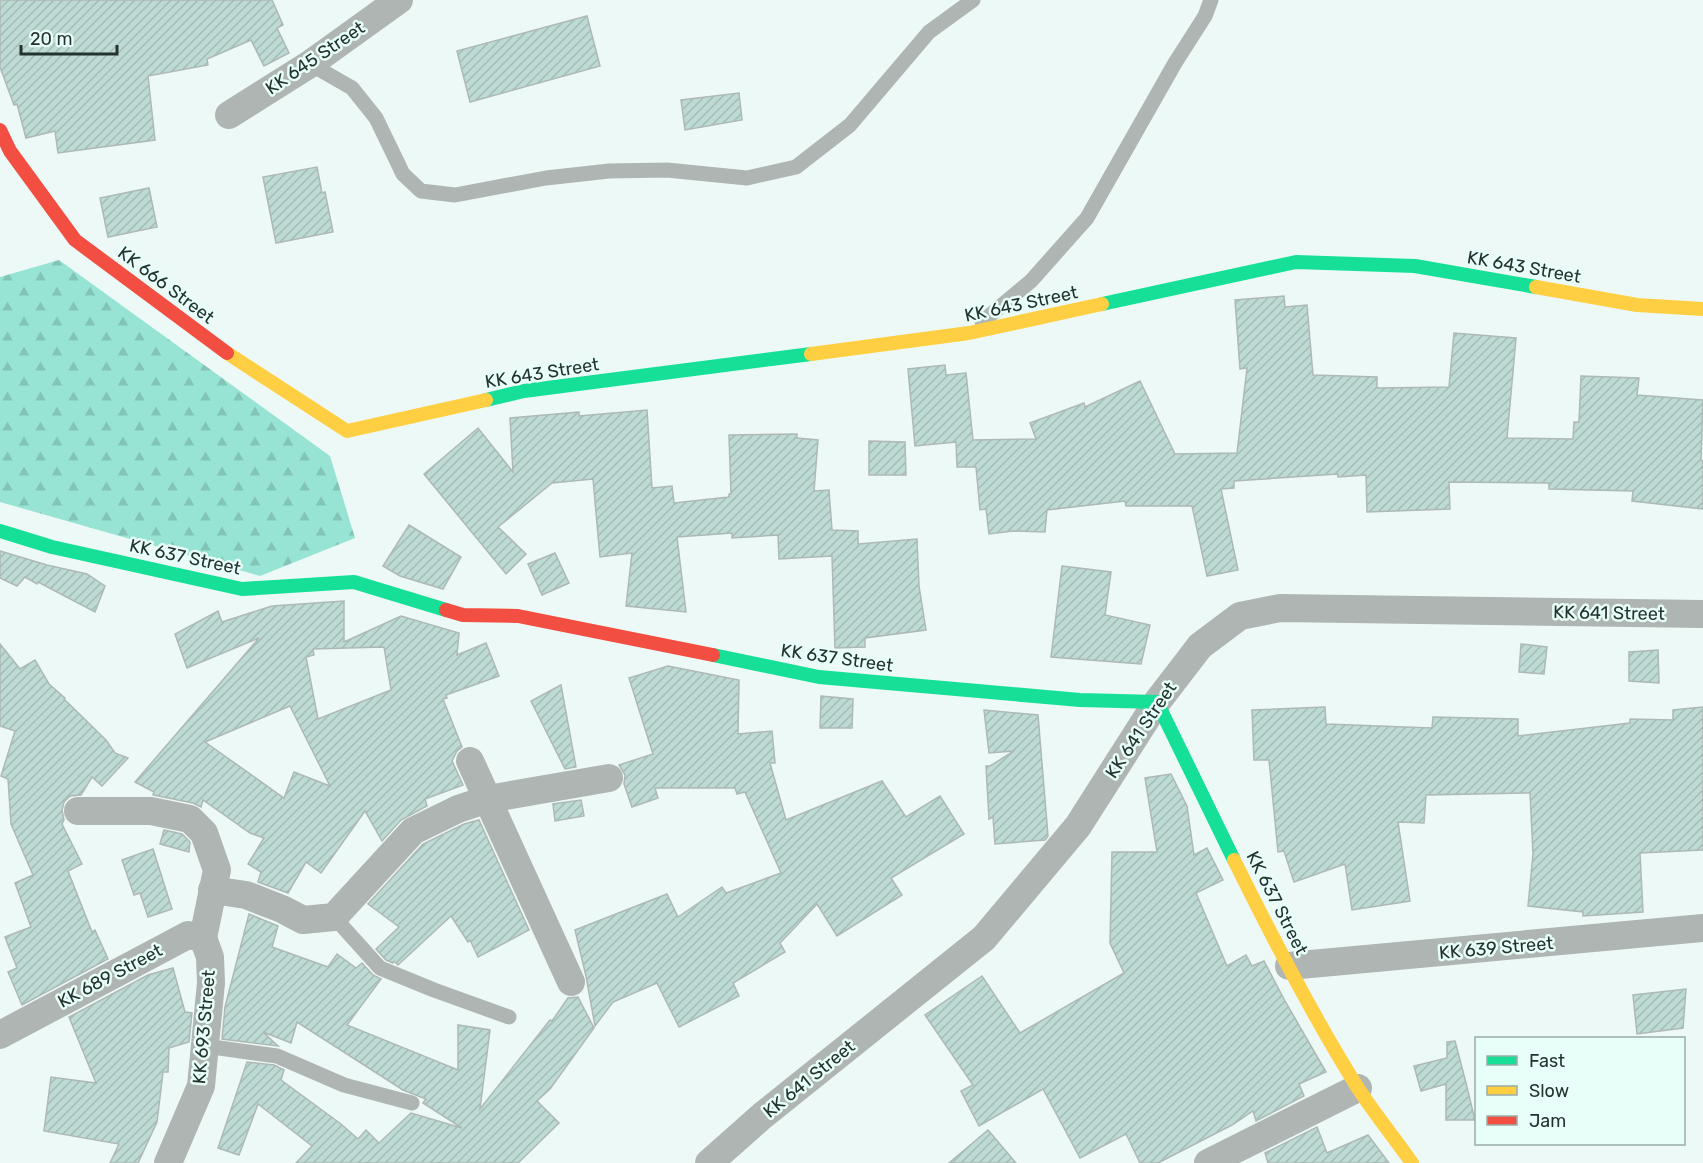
<svg xmlns="http://www.w3.org/2000/svg" width="1703" height="1163" viewBox="0 0 1703 1163" font-family="Rubik,sans-serif">
<defs>
<pattern id="forest-firs" width="22" height="20" patternUnits="userSpaceOnUse" patternTransform="scale(1.5)"><rect width="22" height="20" fill="#97e4d4"/><path d="M5 1l3.5 6h-7zM16 11l3.5 6h-7z" fill="#82c4b6"/></pattern>
<pattern id="building-hatch" width="6" height="6" patternUnits="userSpaceOnUse" patternTransform="scale(1.5)"><rect width="6" height="6" fill="#bddad4"/><path d="M-1 1l2-2M0 6l6-6M5 7l2-2" fill="none" stroke="#a2bcb6"/></pattern>
</defs>
<rect width="100%" height="100%" fill="#edf9f6"/>
<polygon fill="url(#forest-firs)" points="59,260 330,456 355,538 260,576 0,502 0,277"/>
<g fill="url(#building-hatch)" stroke="#aeb9b6" stroke-width="1.5" fill-rule="evenodd">
<polygon points="0,0 272,0 283,25 277,28 289,53 264,66 251,40 207,59 208,65 148,76 155,140 58,153 55,131 26,138 17,104 14,105 0,67"/>
<polygon points="587,16 600,66 470,102 457,51"/>
<polygon points="739,93 742,120 685,130 681,100"/>
<polygon points="317,167 322,193 325,192 333,232 276,243 263,177"/>
<polygon points="149,188 157,227 108,237 100,198"/>
<polygon points="1284,296 1285,307 1307,305 1313,375 1377,377 1377,388 1449,387 1454,333 1516,338 1507,438 1573,439 1574,422 1579,422 1581,376 1639,378 1637,395 1703,400 1701,460 1703,461 1703,509 1632,501 1633,491 1549,489 1549,483 1449,482 1450,509 1367,512 1366,475 1338,477 1338,474 1234,481 1234,488 1221,489 1238,570 1207,576 1192,506 1126,506 1125,501 1047,510 1045,532 1013,531 989,534 986,509 980,510 976,467 957,467 956,442 915,446 908,369 945,365 946,375 966,373 973,440 1036,439 1030,423 1084,403 1085,407 1140,381 1175,454 1237,453 1247,368 1240,369 1235,300"/>
<polygon points="647,410 652,488 672,486 674,503 729,497 729,494 731,494 729,435 797,434 797,438 818,440 814,491 829,490 832,530 858,531 858,544 917,539 919,586 926,630 865,638 865,647 835,648 832,556 779,559 778,535 732,538 732,533 677,537 686,612 626,606 632,553 600,557 593,479 552,483 498,527 526,554 506,574 424,474 478,428 513,472 510,418 579,412 579,416"/>
<polygon points="869,441 905,442 906,475 869,475"/>
<polygon points="409,525 461,557 443,589 400,576 383,566"/>
<polygon points="0,551 47,565 87,574 105,586 95,612 38,582 37,584 25,577 17,586 0,578"/>
<polygon points="555,553 569,583 542,595 528,564"/>
<polygon points="1062,566 1111,572 1105,615 1150,625 1141,664 1051,657"/>
<path d="M344,601V642L401,616L459,633L457,655L486,643L499,676L446,695L447,698L443,699L462,747L457,751L452,761L463,785L425,799L427,806L401,820L382,841L365,811L321,873L306,862L288,893L258,882L261,872L248,864L264,838L250,833L203,800L201,807L193,803L153,795L154,792L135,782L259,638L187,668L175,634L218,611L222,622L272,606ZM384,647L391,690L318,719L306,657L314,655L313,649ZM290,706L330,786L294,772L284,798L205,742Z"/>
<polygon points="0,644 20,669 35,660 49,684 65,698 64,699 106,740 115,753 128,758 102,786 92,777 81,795 70,796 64,802 62,810 64,820 62,824 82,864 68,871 92,932 95,930 108,959 22,1005 8,972 17,968 5,937 31,927 15,883 33,875 11,824 8,779 1,776 15,731 0,726"/>
<polygon points="1521,644 1547,647 1544,674 1519,672"/>
<polygon points="1658,650 1659,683 1629,681 1629,652"/>
<polygon points="668,666 739,680 738,734 772,731 775,763 770,763 786,820 882,781 906,817 940,796 964,834 891,878 902,895 837,936 817,904 780,943 785,952 733,983 739,996 679,1027 657,983 613,1002 595,1026 586,976 575,930 667,894 678,917 722,887 726,893 781,873 745,792 737,794 735,788 655,788 658,798 632,807 624,784 625,775 619,765 653,754 629,678"/>
<polygon points="561,685 576,767 565,769 531,701"/>
<polygon points="821,696 853,699 852,728 820,728"/>
<polygon points="1325,707 1326,724 1432,728 1433,717 1518,719 1518,736 1630,723 1630,719 1673,720 1673,710 1703,707 1703,850 1640,853 1643,912 1583,916 1583,912 1528,906 1533,854 1530,793 1426,795 1424,823 1398,822 1410,901 1352,910 1345,864 1294,882 1284,851 1278,852 1269,760 1254,760 1252,710"/>
<polygon points="984,710 1038,715 1048,836 1045,840 995,844 993,817 989,819 986,766 990,766 1014,751 989,753"/>
<polygon points="1171,774 1187,806 1194,855 1207,848 1223,880 1196,893 1227,966 1246,955 1252,966 1264,961 1285,1001 1326,1072 1299,1084 1304,1096 1256,1121 1253,1111 1232,1125 1158,1163 1140,1163 1126,1134 1080,1158 1043,1089 979,1126 961,1091 973,1085 925,1015 982,976 1020,1033 1124,973 1110,943 1112,852 1157,852 1145,778"/>
<polygon points="581,800 584,816 555,821 553,804"/>
<polygon points="479,820 529,930 478,957 470,940 468,942 451,916 398,965 394,961 393,963 386,960 376,949 399,927 368,904 423,844 464,824"/>
<polygon points="164,830 182,834 190,842 189,852 160,844"/>
<polygon points="153,849 172,909 148,917 140,893 134,895 122,860"/>
<polygon points="249,914 278,926 272,947 328,967 337,954 356,968 362,963 373,975 381,979 347,1025 458,1070 458,1025 490,1030 480,1109 550,1020 552,1021 568,998 578,997 594,1028 550,1089 537,1101 559,1123 518,1163 296,1163 312,1146 258,1104 239,1155 218,1148 247,1062 274,1065 284,1070 281,1080 341,1124 358,1139 366,1130 379,1143 411,1113 462,1128 423,1103 426,1099 403,1090 297,1022 291,1043 263,1032 278,1046 222,1039 225,1007"/>
<polygon points="173,968 185,1012 192,1013 189,1042 169,1048 168,1072 163,1072 157,1122 138,1163 110,1163 119,1144 44,1131 51,1077 96,1083 69,1017 148,975"/>
<polygon points="1686,989 1683,1028 1637,1034 1633,995"/>
<polygon points="1455,1041 1465,1079 1475,1120 1446,1120 1446,1084 1421,1091 1414,1066 1447,1058 1447,1042"/>
<polygon points="1317,1127 1327,1153 1368,1135 1389,1163 1268,1163 1265,1153"/>
<polygon points="988,1130 1016,1163 949,1163"/>
</g>
<g fill="none" stroke-linecap="round" stroke-linejoin="round">
<g stroke="#afb5b3" stroke-width="15">
<polyline points="310,64 352,88 376,118 403,174 421,191 455,195 546,178 609,171 667,170 747,178 796,167 850,125 929,32 973,0"/>
<polyline points="982,322 1031,281 1087,218 1175,63 1205,16 1211,0"/>
<polyline points="334,917 380,968 434,990 509,1017"/>
<polyline points="205,1046 277,1056 344,1085 412,1103"/>
</g>
<g stroke="#afb5b3" stroke-width="28">
<polyline points="229,115 310,64 399,0"/>
<polyline points="470,761 571,982"/>
<polyline points="78,811 151,811 190,819 204,833 217,870 203,938"/>
<polyline points="212,890 246,895 282,909 303,920 334,917 413,831 458,809 488,799 609,778"/>
<polyline points="1289,966 1703,928"/>
<polyline points="0,1035 188,935 203,938 210,957 211,983 201,1086 168,1163"/>
<polyline points="709,1163 762,1116 984,938 1078,826 1157,702 1200,646 1240,616 1280,608 1703,614"/>
<polyline points="1208,1163 1358,1088"/>
</g>
<g stroke="#16e098" stroke-width="14">
<polyline points="1102,304 1296,262 1415,266 1536,287"/>
<polyline points="486,400 524,391 811,354"/>
<polyline points="0,531 52,547 242,589 354,582 446,610"/>
<polyline points="713,655 819,677 1080,700 1157,702 1234,860"/>
</g>
<g stroke="#ffcf43" stroke-width="14">
<polyline points="1536,287 1637,305 1703,309"/>
<polyline points="227,353 347,431 486,400"/>
<polyline points="811,354 969,333 1102,304"/>
<path d="M1234,860C1272,937 1311,1013 1356,1085C1373,1112 1394,1137 1412,1163"/>
</g>
<g stroke="#f24e42" stroke-width="14">
<polyline points="0,130 10,151 75,240 227,353"/>
<polyline points="446,610 463,615 518,616 713,655"/>
</g>
</g>
<g text-anchor="middle" dominant-baseline="central" stroke-width="5" stroke-linejoin="round" paint-order="stroke">
<g font-size="18" fill="#26322f" stroke="#e7fff8">
<text transform="translate(315 58) rotate(-34)">KK 645 Street</text>
<text transform="translate(1524 267) rotate(10)">KK 643 Street</text>
<text transform="translate(166 285) rotate(37)">KK 666 Street</text>
<text transform="translate(1021 304) rotate(-12)">KK 643 Street</text>
<text transform="translate(542 373) rotate(-9)">KK 643 Street</text>
<text transform="translate(185 557) rotate(12)">KK 637 Street</text>
<text transform="translate(1609 613) rotate(1)">KK 641 Street</text>
<text transform="translate(837 658) rotate(8)">KK 637 Street</text>
<text transform="translate(1141 730) rotate(-56)">KK 641 Street</text>
<text transform="translate(1277 903) rotate(63)">KK 637 Street</text>
<text transform="translate(1496 948) rotate(-5)">KK 639 Street</text>
<text transform="translate(110 976) rotate(-28)">KK 689 Street</text>
<text transform="translate(204 1027) rotate(-85)">KK 693 Street</text>
<text transform="translate(809 1079) rotate(-39)">KK 641 Street</text>
</g>
</g>
<rect x="1475" y="1037" width="210" height="108" fill="#e7fff8" stroke="#9aada8" stroke-width="1.5"/>
<rect x="1487" y="1056" width="30" height="9" fill="#16e098" stroke="#9aada8" stroke-width="1.5"/>
<text x="1529" y="1067" font-size="18" fill="#26322f">Fast</text>
<rect x="1487" y="1086" width="30" height="9" fill="#ffcf43" stroke="#9aada8" stroke-width="1.5"/>
<text x="1529" y="1097" font-size="18" fill="#26322f">Slow</text>
<rect x="1487" y="1116" width="30" height="9" fill="#f24e42" stroke="#9aada8" stroke-width="1.5"/>
<text x="1529" y="1127" font-size="18" fill="#26322f">Jam</text>
<path d="M21 45v9h96v-9" fill="none" stroke="#26322f" stroke-width="3"/>
<text x="30" y="45" font-size="18" fill="#26322f" stroke="#e7fff8" stroke-width="4.5" paint-order="stroke">20 m</text>
</svg>
